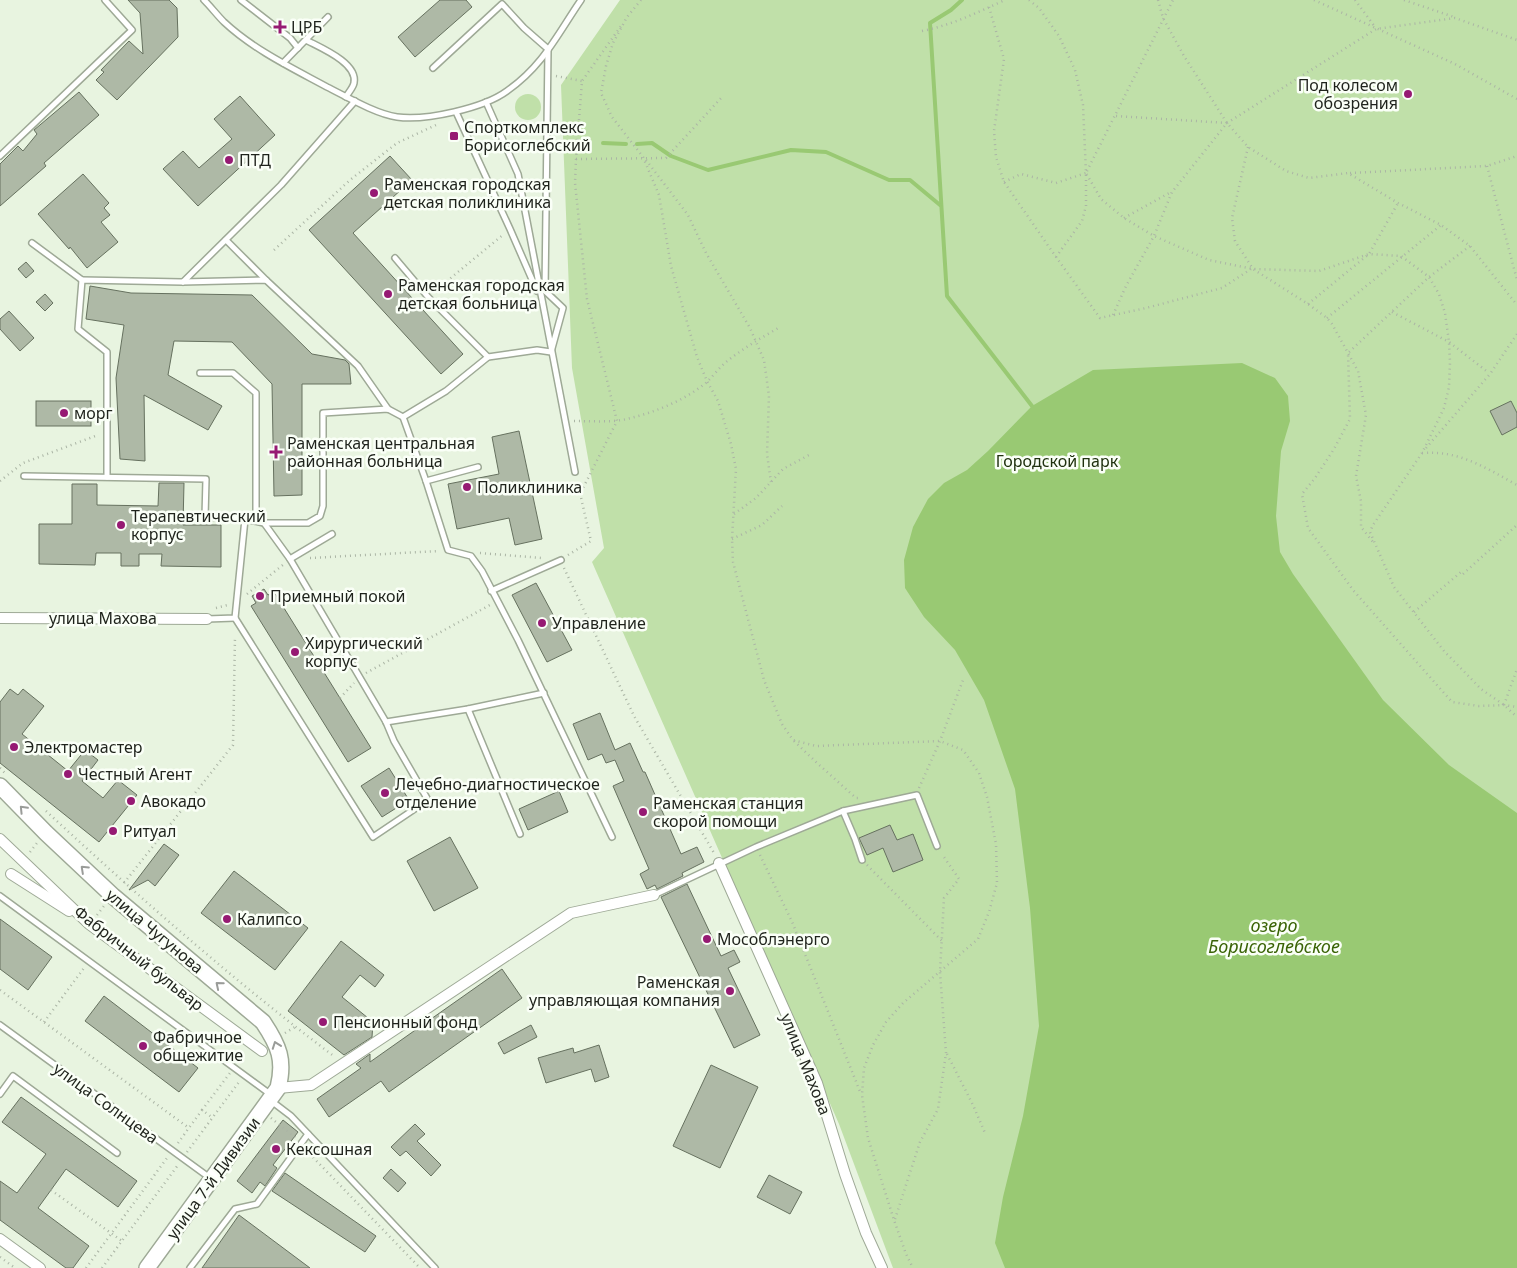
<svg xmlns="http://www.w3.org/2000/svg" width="1517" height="1268" viewBox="0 0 1517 1268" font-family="'Noto Sans',sans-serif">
<rect width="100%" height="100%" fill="#e8f4e0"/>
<g fill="#c0e0a9">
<polygon points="620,0 1517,0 1517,1268 893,1268 839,1124 592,562 604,548 572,368 561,85"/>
<circle cx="528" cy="107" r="13"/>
</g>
<polygon fill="#99c973" points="1242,363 1275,378 1288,396 1290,421 1281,451 1276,516 1280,552 1293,574 1383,700 1449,765 1517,813 1517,1268 1005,1268 995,1243 1003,1197 1023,1116 1039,1026 1030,908 1015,789 984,700 955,650 924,617 905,588 904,560 913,527 928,499 944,483 967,470 988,451 1032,406 1093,370"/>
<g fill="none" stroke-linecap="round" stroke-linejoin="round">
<g stroke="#99c973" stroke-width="4">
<polyline points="962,0 951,10 930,23 947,296 1032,406"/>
<polyline points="603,143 626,144"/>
<polyline points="637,144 652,143 671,156 708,170 791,150 826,152 889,180 910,180 940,205"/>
</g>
</g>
<g fill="#aeb9a6" stroke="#66715f">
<polygon points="128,0 169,0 177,8 178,37 117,100 96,80 104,72 101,70 129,41 143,54 140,13"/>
<polygon points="440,0 466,0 472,7 415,57 398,37"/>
<polygon points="79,92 99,115 44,163 46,166 0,206 0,164 18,146 23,151 37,134 34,130"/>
<polygon points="240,96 275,135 198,206 163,169 183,151 199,168 232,139 214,119"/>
<polygon points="390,156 412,180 353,233 463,354 441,374 309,230"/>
<polygon points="83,174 109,203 104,208 110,215 101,222 118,242 87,268 70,247 69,249 38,214"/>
<polygon points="26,262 34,271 26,278 18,269"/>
<polygon points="90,286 131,293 252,295 312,354 345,360 349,364 351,384 302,384 302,495 274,496 272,384 232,342 174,341 168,375 222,406 208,430 144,395 145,461 120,459 116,378 124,325 86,319"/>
<polygon points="45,294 53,303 45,311 36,302"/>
<polygon points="9,311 34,338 20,351 0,329 0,319"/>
<rect x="36" y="401" width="55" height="25"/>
<polygon points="1511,401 1517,413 1517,427 1502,435 1490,411"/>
<polygon points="519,431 542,539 515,545 509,518 457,529 448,484 499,474 492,437"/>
<polygon points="159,483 184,483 183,525 221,525 221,567 161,566 162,554 139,554 139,566 121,566 121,553 96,553 95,565 39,564 39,524 72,524 72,484 97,484 97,505 158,506"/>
<polygon points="536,583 572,650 547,662 512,595"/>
<polygon points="264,589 268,595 274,592 371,748 348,762 251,606 256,603 252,596"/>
<polygon points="10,689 18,695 23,689 44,706 22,734 68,771 85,750 98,760 82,781 103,798 118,780 137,795 99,842 0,763 0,702"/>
<polygon points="600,713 615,750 630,743 643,772 645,772 681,854 697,847 704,862 682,873 683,876 657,889 655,885 647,889 640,874 649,869 613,786 624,781 615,760 606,763 602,754 588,760 573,724"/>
<polygon points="389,768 409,800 382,817 361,786"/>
<polygon points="559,791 568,812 528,830 519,809"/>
<polygon points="890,825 897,840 913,834 923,860 893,872 883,848 867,855 859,838"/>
<polygon points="450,837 478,888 434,911 407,861"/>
<polygon points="164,844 179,855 155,886 148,880 129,890"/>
<polygon points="234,871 308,928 275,970 201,913"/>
<polygon points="687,884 721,956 734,950 740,962 728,968 760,1035 734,1048 661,897"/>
<polygon points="0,919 52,957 28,990 0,969"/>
<polygon points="341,941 384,975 375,987 360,975 342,997 373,1022 372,1037 344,1055 288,1011"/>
<polygon points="502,969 522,998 389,1092 381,1081 329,1117 317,1099 361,1068 356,1064 370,1054 370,1062"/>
<polygon points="104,996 198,1068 179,1092 85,1021"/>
<polygon points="531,1025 537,1037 504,1054 498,1043"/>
<polygon points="599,1045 609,1077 595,1082 591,1069 546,1083 538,1058 573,1048 574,1053"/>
<polygon points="711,1065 758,1087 720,1168 673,1146"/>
<polygon points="21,1097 137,1181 118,1207 66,1169 51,1190 38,1208 89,1246 73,1268 66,1268 0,1220 0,1181 17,1193 46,1154 2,1122"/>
<polygon points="283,1120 298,1132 273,1165 277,1168 265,1186 260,1182 252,1193 237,1181"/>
<polygon points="415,1124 425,1134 417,1141 441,1165 431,1176 406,1151 400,1156 391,1147"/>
<polygon points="391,1169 406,1183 398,1192 383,1178"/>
<polygon points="285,1173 376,1236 365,1252 272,1191"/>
<polygon points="769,1175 802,1192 790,1214 757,1197"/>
<polygon points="239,1215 310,1268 202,1268"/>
</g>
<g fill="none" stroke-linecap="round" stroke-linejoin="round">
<g stroke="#9ea996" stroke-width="8">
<g id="lane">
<path d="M204,0C211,7 217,15 224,22C254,50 292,68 327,87C347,97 376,114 397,117C426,121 484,108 507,91C543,66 557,35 581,0"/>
<polyline points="241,0 290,38 298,48"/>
<path d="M306,40C321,48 358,63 354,83C353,88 348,93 346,97"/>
<polyline points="283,63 328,17"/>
<polyline points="486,102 518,174 575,472"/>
<polyline points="456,112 510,229 537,291"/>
<polyline points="0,156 132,30 105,0"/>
<polyline points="226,240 266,280"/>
<polyline points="32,243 82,280"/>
<polyline points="395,258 428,297 488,357"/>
<polyline points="183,282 281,185 355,101"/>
<polyline points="200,373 233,373 256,393 256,520"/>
<polyline points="403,417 426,481 448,550 471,556 482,571 518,640 612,837"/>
<polyline points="24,476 206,479 205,517 245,519 235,618 207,619"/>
<polyline points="107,477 107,352 78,329 82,280 182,282 266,280 358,366 388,409"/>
<polyline points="426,481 478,467"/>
<polyline points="264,523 308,523 320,516 323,506 323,413 388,409 403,417 446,391 488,357 537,350 551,352 563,308 545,291 548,49 524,28 502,4 433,68"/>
<polyline points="290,559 332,534"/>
<polyline points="491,591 561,560"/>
<polyline points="235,618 373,837 428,800 394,741 386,722 290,559 264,523 245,519"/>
<polyline points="468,709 520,834"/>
<polyline points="386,722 468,709 544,693"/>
<polyline points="843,811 855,839 862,860"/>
<polyline points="654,895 756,847 843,811 917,795 937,846"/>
<polyline points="0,896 270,1094"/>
<polyline points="0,1025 210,1178"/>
<polyline points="0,1094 13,1076 117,1153"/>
<polyline points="270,1100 291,1116 435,1268"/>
<polyline points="190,1268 235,1209 257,1204 308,1134"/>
</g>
</g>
<g stroke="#9ea996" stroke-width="12">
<g id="street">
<polyline points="0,618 207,619"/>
<polyline points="0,839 89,924 262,1051"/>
<polyline points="719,863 817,1083 845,1174 866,1233 882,1268"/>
<polyline points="11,874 69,911"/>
<polyline points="278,1088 311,1085 571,913 654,895"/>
<polyline points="0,1239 40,1268"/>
</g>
</g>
<g stroke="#9ea996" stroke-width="18">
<path id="secondary" d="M0,786L46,833L113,896L263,1022C279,1046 285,1060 278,1088L147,1268"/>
</g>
<g stroke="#abb5a5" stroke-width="2.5" stroke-dasharray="1 4" stroke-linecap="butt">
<polyline points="641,0 627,17 613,43 606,66 601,93 612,117 643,157 659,195 671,266 697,357 707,381 718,401 731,444 736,469 732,539 733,562 764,680 782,724 793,740 816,746 940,741 963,750 979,773 987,797 996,844 997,883 989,912 978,939 903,1003 886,1022 873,1045 864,1068 862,1095 868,1138 894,1220 906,1254 913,1268"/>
<polyline points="1029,0 1039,8 1059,36 1075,70 1083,105 1086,173 1101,199 1124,218 1154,236 1209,260 1253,269 1319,271 1369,254 1401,256 1429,277 1439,294 1445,313 1449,342 1450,362 1449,387 1444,408 1422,453 1373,525 1370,532 1394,587 1444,651 1481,689 1504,705 1517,717"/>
<polyline points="1158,0 1163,18 1184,56 1227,123 1248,147 1286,171 1309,178 1348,173 1398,203 1441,225 1470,246 1517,305"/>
<polyline points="1314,0 1455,64 1517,99"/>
<polyline points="1355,0 1375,27"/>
<polyline points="1404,0 1454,17"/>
<polyline points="989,7 1004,59 994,131 996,157 1004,182 1056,257 1100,318 1146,308 1222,288 1251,269"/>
<path d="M922,31C952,25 976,13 1005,0"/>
<polyline points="556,76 582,81"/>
<polyline points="1227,123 1376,29 1455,18 1517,40"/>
<polyline points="1248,147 1232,218 1235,241 1253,269 1308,304 1327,318 1332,324 1358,371 1366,415 1356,476 1361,501 1361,527 1373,542"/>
<polyline points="576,159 666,158 722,97"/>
<polyline points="646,160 688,215 706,253 750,328 764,360 769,396 767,454 771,482"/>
<polyline points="1487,166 1517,280"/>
<polyline points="1350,173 1487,166 1517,156"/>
<polyline points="1004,182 1021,174 1056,183 1086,173"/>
<polyline points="1124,218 1171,192"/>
<polyline points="1470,246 1429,277 1348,353 1350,419 1334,449 1315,478 1302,494 1308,528 1353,590 1452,702 1479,706 1504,705 1517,707"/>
<polyline points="274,250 350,180 397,143 436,125"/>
<polyline points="1056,257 1082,221 1086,206 1086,173 1173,0"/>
<polyline points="435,291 504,234"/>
<polyline points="1308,304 1369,254 1398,203"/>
<polyline points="1392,312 1449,342 1489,373"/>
<polyline points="1113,315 1126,286 1154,236 1172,192 1227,123 1116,116"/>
<polyline points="1327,318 1441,225"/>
<path d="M574,421C593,421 613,423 631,418C658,411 685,400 707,382C713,376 719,368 726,362C742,349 761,338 780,327"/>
<polyline points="1426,448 1490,374 1517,334"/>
<path d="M1422,453C1459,450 1486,468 1517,485"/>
<polyline points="0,481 23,463 98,435"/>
<polyline points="581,492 617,421 587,299 575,183 576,159 582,81 621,26"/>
<polyline points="734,514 756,498 783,469 809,455"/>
<polyline points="732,539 762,525 782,506"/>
<polyline points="480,553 542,558"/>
<polyline points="568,555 591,541 577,480"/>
<polyline points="310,558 439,551"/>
<polyline points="564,568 634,716 714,853"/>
<polyline points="1463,574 1517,525"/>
<polyline points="247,594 284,564"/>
<polyline points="216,608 228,605"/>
<polyline points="1414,612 1461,572"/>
<polyline points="366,673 490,605"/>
<polyline points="340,698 354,683"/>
<polyline points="1504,705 1517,669"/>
<polyline points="794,741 816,762 856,798 859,798"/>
<polyline points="0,768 5,773"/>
<polyline points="919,788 940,741 963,680"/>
<path d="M46,811C139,897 234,981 335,1057"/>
<polyline points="30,852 37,843"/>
<polyline points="760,855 793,924 861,1094"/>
<polyline points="867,865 942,941"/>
<polyline points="124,883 233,745 235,636"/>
<polyline points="97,915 104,906"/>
<polyline points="0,990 189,1128"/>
<polyline points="44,1022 84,968"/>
<polyline points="285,1033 295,1027"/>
<polyline points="947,1054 973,1105 985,1133"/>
<polyline points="202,1110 230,1073"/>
<polyline points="271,1118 296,1138"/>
<polyline points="178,1143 202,1110 213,1118"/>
<polyline points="306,1150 420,1268"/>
<polyline points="187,1152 239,1082"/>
<polyline points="51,1190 122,1241"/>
<polyline points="895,1219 920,1142 938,1109 946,1053 940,972 944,898 959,879 942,854"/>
<polyline points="0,1257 15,1268"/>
<polyline points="86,1268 167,1158"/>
<polyline points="102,1268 178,1165"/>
</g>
<use href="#lane" stroke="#fff" stroke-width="5"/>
<use href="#street" stroke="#fff" stroke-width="10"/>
<use href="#secondary" stroke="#fff" stroke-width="15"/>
</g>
<defs><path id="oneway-chevron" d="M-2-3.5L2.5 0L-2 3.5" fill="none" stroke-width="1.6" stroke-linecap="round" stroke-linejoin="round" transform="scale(1.25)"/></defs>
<g stroke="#9a9c99">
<use href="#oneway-chevron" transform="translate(23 809) rotate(-134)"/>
<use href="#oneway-chevron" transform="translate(84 869) rotate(-137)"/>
<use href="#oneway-chevron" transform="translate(219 985) rotate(-140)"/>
<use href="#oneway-chevron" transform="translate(276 1045) rotate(-110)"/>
</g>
<g fill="#961a73" stroke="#fafff7" stroke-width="2">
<path d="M277.5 19.5h5v5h5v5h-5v5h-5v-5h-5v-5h5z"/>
<circle cx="1408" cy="94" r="5"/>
<rect x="449" y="131" width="10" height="10" rx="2.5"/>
<circle cx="229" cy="160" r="5"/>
<circle cx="374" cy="193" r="5"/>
<circle cx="388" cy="294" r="5"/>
<circle cx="64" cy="413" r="5"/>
<path d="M273.5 444.5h5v5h5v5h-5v5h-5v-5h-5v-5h5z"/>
<circle cx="467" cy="487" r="5"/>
<circle cx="121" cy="525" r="5"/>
<circle cx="260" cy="596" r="5"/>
<circle cx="542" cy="623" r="5"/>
<circle cx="295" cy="652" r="5"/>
<circle cx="14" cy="747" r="5"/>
<circle cx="68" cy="774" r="5"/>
<circle cx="385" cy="793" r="5"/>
<circle cx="131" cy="801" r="5"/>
<circle cx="643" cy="812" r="5"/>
<circle cx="113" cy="831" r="5"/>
<circle cx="227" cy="919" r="5"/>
<circle cx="707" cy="939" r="5"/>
<circle cx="730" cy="991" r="5"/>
<circle cx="323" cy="1022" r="5"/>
<circle cx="143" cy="1046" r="5"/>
<circle cx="276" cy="1149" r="5"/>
</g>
<g text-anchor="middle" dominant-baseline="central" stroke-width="5" stroke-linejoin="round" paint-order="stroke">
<g font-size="16" fill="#1f231c" stroke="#fafff7" text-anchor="start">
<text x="291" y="27">ЦРБ</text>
<text x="1398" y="85" text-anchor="end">Под колесом<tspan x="1398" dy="18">обозрения</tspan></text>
<text x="464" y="127">Спорткомплекс<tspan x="464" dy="18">Борисоглебский</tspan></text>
<text x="239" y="160">ПТД</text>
<text x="384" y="184">Раменская городская<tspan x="384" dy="18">детская поликлиника</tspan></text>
<text x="398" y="285">Раменская городская<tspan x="398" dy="18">детская больница</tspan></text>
<text x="74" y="413">морг</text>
<text x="287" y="443">Раменская центральная<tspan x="287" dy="18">районная больница</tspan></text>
<text x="477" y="487">Поликлиника</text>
<text x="131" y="516">Терапевтический<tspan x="131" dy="18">корпус</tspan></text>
<text x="270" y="596">Приемный покой</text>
<text x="552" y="623">Управление</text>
<text x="305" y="643">Хирургический<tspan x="305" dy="18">корпус</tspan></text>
<text x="24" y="747">Электромастер</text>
<text x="78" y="774">Честный Агент</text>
<text x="395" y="784">Лечебно-диагностическое<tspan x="395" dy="18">отделение</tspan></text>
<text x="141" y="801">Авокадо</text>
<text x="653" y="803">Раменская станция<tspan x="653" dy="18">скорой помощи</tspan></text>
<text x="123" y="831">Ритуал</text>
<text x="237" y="919">Калипсо</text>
<text x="717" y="939">Мособлэнерго</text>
<text x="720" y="982" text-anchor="end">Раменская<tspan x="720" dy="18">управляющая компания</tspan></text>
<text x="333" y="1022">Пенсионный фонд</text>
<text x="153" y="1037">Фабричное<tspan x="153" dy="18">общежитие</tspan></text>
<text x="286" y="1149">Кексошная</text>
</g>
<g font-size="16" fill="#20320f" stroke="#fafff7">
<text x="1057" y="461">Городской парк</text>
</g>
<g font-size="16" fill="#1f231c" stroke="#fafff7">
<text x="103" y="618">улица Махова</text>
<text transform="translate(155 931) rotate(40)">улица Чугунова</text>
<text transform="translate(139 958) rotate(38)">Фабричный бульвар</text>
<text transform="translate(806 1064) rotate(68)">улица Махова</text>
<text transform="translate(106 1103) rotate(36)">улица Солнцева</text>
<text transform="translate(213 1178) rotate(-54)">улица 7-й Дивизии</text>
</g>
<g font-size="18" font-style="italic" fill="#3a6406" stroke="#fafff7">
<text x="1274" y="925">озеро<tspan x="1274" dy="21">Борисоглебское</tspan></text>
</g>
</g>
</svg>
